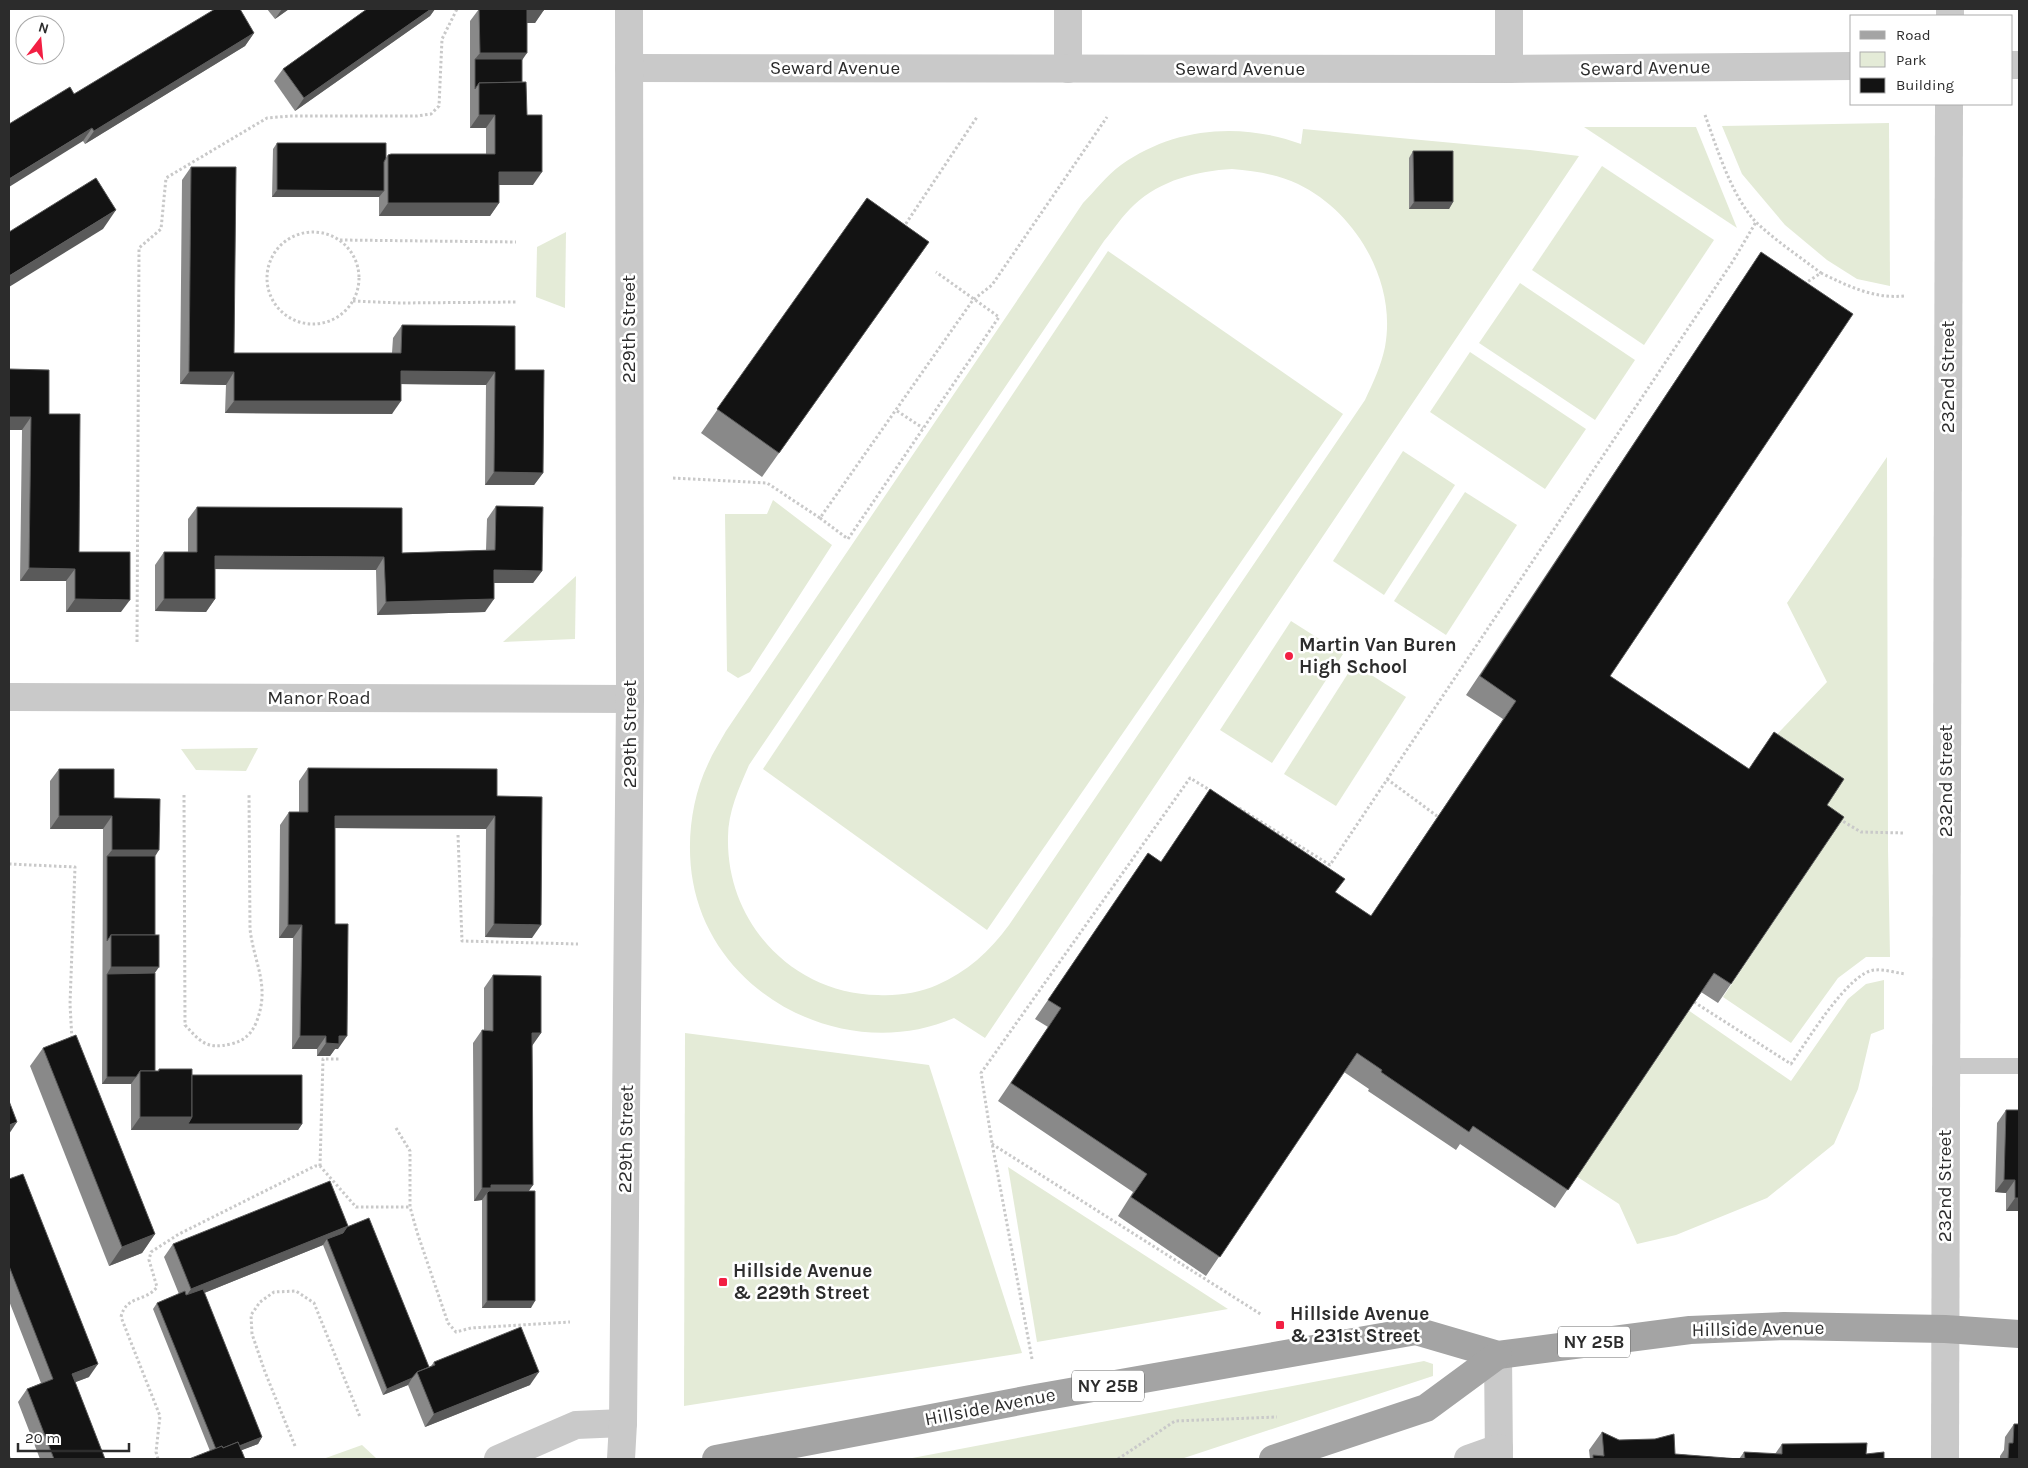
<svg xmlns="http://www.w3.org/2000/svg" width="2028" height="1468" viewBox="0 0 2028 1468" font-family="Karla,sans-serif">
<rect width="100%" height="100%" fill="#fff"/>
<g fill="#e4ebd7" fill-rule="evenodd">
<polygon points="1889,123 1890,286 1857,279 1827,260 1785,225 1742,174 1722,126"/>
<polygon points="1584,127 1696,127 1737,228"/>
<path d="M1303,129L1530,150L1579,156L985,1038L954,1018C848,1064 714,998 693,882C686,844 691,799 708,764C713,752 720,742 726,731L1083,203C1095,191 1107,175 1121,165C1174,127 1241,122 1301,144ZM1232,169C1255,171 1277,174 1298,184C1356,212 1397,282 1385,347C1381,366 1373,383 1365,400L1009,925C990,951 967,972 937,985C919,993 898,996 878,995C793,994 726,923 728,837C728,812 739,788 749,765L1104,241C1114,229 1123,215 1134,205C1161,180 1197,171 1232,169Z"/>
<polygon points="1602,166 1714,240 1644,345 1532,270"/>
<polygon points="566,232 565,308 536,297 537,247"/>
<polygon points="1108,251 1343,414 987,930 763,769"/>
<polygon points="1520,283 1635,360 1595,420 1479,343"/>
<polygon points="1470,352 1586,429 1545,489 1430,412"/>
<polygon points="1403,451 1455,485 1384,595 1333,561"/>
<polygon points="1887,457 1888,849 1890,957 1866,957 1838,978 1791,1043 1723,997 1831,836 1814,823 1831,798 1761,751 1827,682 1787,603"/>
<polygon points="1465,492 1517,525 1446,635 1394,601"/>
<polygon points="773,500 832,545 750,672 738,678 727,671 725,514 767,514"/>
<polygon points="576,576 575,639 503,642"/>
<polygon points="1291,621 1343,654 1272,763 1220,730"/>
<polygon points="1354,664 1406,697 1336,806 1284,774"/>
<polygon points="258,748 246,771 196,770 181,749"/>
<polygon points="1884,980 1884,1029 1871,1034 1858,1089 1834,1144 1767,1198 1676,1235 1637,1244 1619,1204 1576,1176 1688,1010 1791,1081 1848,999 1866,984"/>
<polygon points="685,1033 929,1065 1022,1353 684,1406"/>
<polygon points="1008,1167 1228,1309 1037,1342"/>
<polygon points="1424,1361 1433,1364 1433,1376 1181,1459 907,1459"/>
<polygon points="362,1445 377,1459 323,1459"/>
</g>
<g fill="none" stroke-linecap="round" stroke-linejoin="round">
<g stroke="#c9c9c9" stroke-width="3" stroke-dasharray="2.5 2.5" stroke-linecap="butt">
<path d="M1705,115C1717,148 1732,198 1757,223C1776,241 1800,257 1821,273"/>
<polyline points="903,228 977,117"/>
<circle cx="313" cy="278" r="46"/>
<polyline points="340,240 516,242"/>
<path d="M1804,284L1821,273C1848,286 1874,299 1904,296"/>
<polyline points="353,301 400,303 517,302"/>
<polyline points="897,411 923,428"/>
<polyline points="673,478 767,483 820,518 973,300 992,285 1107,117"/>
<polyline points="820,518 848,539 999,317 936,272"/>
<polyline points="137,642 139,248 161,229 166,178 267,118 290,116 417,116 431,114 439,106 442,39 457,9"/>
<polyline points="1387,779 1437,816"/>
<path d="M184,795L185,1025C200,1041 206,1050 231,1044C243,1041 251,1035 256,1023C271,986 254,964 250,929L249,793"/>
<polyline points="1239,808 1330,865 1733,261 1756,222"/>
<polyline points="1839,819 1861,832 1904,833"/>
<polyline points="458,835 462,941 578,944"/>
<polyline points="9,864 75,867 70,1004 72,1040"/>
<path d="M1694,1002L1791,1064C1806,1043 1849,971 1875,970C1885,969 1896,973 1906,974"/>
<polyline points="396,1128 410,1151 410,1207 417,1232 448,1323 456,1332 471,1328 570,1322"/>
<polyline points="992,1144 1262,1315"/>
<polyline points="320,1166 323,1059 340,1059"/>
<polyline points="1032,1359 992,1143 981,1073 1190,778 1213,792"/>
<polyline points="295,1446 265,1372 252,1334 251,1315 260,1302 274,1292 296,1291 314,1303 360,1417"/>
<polyline points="9,1457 10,1459"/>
<path d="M158,1459L156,1452L160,1416L121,1317C126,1295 146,1302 157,1287L149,1260L151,1252L179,1234L315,1166H320L356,1207H410"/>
<polyline points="1118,1459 1175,1421 1277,1417"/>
</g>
<polyline stroke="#c9c9c9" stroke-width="16" points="1945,1066 2019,1066"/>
<g stroke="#c9c9c9" stroke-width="28">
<polyline points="1068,9 1068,69"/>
<polyline points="1950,16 1950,9"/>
<polyline points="2012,65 2019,65"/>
<polyline points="629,68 1509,69 1852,66"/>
<polyline points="1509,69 1509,9"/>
<polyline points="9,697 630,699"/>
<polyline points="1498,1355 1499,1459"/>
<polyline points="498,1459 576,1425 623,1423"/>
<polyline points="621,1459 623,1423 630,699 629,9"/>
<polyline points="1468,1459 1499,1448"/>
<polyline points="1945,1459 1949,104"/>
</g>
<g stroke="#a4a4a4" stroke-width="28">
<polyline points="716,1459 1036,1398 1416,1331 1498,1355 1690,1330 1784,1326 1945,1329 2019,1334"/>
<polyline points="1273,1459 1426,1408 1498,1355"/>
</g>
</g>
<g fill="#898989">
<polygon points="267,9 289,9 275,19"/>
<polygon points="367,9 435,9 430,16 295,111 274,81 283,69"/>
<polygon points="479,9 544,9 535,23 527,23 522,59 522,82 527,115 533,185 499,185 499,203 490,216 379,216 379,197 272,197 273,149 277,143 386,158 388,155 486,154 486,128 470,128 470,21"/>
<polygon points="254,33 245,46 85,144 83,141 74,94"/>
<polygon points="1413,151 1453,202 1449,209 1409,209 1409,158"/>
<polygon points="191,167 234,353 392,353 393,338 402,325 515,370 543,473 534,485 485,485 486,385 401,384 392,414 330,414 225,413 226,385 180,384 182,180"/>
<polygon points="867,198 929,242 762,477 701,433"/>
<polygon points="1761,252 1610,676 1749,769 1774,732 1827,805 1731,984 1718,1003 1701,992 1555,1208 1460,1144 1456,1150 1368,1091 1369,1089 1344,1072 1206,1276 1118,1216 1133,1192 998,1101 1048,1027 1035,1019 1148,853 1161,862 1210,789 1335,892 1371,916 1503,719 1466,695"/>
<polygon points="9,369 49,414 79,552 121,612 66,612 66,581 20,581 22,430"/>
<polygon points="496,506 542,571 533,583 494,583 485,612 377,615 376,570 215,569 215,599 206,612 155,611 155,565 164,552 188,552 188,519 197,507 402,553 486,550 487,519"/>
<polygon points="308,768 497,796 532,938 485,937 486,829 335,828 335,924 338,1049 335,1049 330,1056 317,1056 317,1049 292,1049 293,938 279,938 280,825 289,812 299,812 299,781"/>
<polygon points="59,769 114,798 155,856 155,1071 158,1071 159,1069 192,1075 302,1124 298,1130 131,1130 131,1084 102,1084 103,829 50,829 50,781"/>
<polygon points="493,975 541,1033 532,1045 533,1185 528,1191 531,1308 482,1308 482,1200 474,1201 473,1043 482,1030 484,1030 484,988"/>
<polygon points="43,1048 155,1234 142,1253 109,1266 30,1066"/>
<polygon points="2006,1110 2019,1110 2019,1211 2006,1211 2006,1193 1995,1192 1997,1123"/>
<polygon points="9,1179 89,1377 75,1382 105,1459 40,1459 18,1402 27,1389 41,1383 9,1301"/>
<polygon points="348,1226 429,1367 431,1366 434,1362 530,1385 425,1427 408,1385 383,1395 323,1245 204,1293 262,1437 258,1444 241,1450 210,1451 153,1309 157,1303 179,1294 164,1257 173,1244"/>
<polygon points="2014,1424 2019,1459 2000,1459 2000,1456 2004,1450 2005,1437"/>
<polygon points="1602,1432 1619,1440 1675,1454 1739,1459 1590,1459 1589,1450"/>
<polygon points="1782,1444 1866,1454 1884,1459 1739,1459 1744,1452 1775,1454"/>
</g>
<g fill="#5a5a5a">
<polygon points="282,9 289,9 275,19"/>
<polygon points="431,9 435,9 430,16 295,111 304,98"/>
<polygon points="527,10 544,10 535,23 518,23"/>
<polygon points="254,33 245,46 85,144 94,131"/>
<polygon points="480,53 527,53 518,66 475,59"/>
<polygon points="479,115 495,115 486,128 470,128"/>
<polygon points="92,128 83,141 9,187 9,179"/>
<polygon points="499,172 542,172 533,185 490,185"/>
<polygon points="277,190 384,191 379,197 272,197"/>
<polygon points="1414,202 1453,202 1449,209 1409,209"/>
<polygon points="388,203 499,203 490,216 379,216"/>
<polygon points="116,210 103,229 9,287 9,276"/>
<polygon points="401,371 495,372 486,385 393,384"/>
<polygon points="189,372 234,372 226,385 180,384"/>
<polygon points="234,401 401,401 392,414 225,413"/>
<polygon points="9,417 31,417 22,430 9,430"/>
<polygon points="494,472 543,473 534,485 485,485"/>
<polygon points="215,556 384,557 376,570 206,569"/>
<polygon points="29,568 75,569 66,581 20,581"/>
<polygon points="494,570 542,571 533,583 485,583"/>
<polygon points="75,599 130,600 121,612 66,612"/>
<polygon points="164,599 215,599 206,612 155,611"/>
<polygon points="494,599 485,612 377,615 386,602"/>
<polygon points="59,816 112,816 103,829 50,829"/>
<polygon points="335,816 495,816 486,829 326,828"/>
<polygon points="112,850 159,850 151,863 107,856"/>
<polygon points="494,924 541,925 532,938 485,937"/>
<polygon points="288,925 302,925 293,938 279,938"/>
<polygon points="111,967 159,967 150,980 107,974"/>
<polygon points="532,1033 541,1033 532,1046"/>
<polygon points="300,1036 326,1036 317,1049 292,1049"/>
<polygon points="339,1036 347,1036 338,1049 335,1049 330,1056 317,1056 326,1043"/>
<polygon points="107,1077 136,1077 131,1084 102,1084"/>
<polygon points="140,1117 192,1117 302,1124 298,1130 131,1130"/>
<polygon points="17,1122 9,1134 9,1125"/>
<polygon points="2004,1180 2015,1180 2006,1193 1995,1192"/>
<polygon points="491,1185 533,1185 524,1198 487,1193 482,1200 474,1201 482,1188"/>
<polygon points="2015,1198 2019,1198 2019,1211 2006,1211"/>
<polygon points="348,1226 339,1239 327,1239 323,1245 182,1302 191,1289"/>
<polygon points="155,1234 142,1253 109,1266 122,1247"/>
<polygon points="487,1301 535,1301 531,1308 482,1308"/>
<polygon points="98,1364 89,1377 63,1387 72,1374"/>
<polygon points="539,1372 530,1385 425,1427 434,1414"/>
<polygon points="412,1378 408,1385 383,1395 387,1389"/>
<polygon points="262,1437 258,1444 219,1459 218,1455"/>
</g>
<g fill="#131313" stroke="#5a5a5a">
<polygon points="215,9 240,9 254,33 94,131 92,128 9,179 9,124 70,87 74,94"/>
<polygon points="367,9 431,9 304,98 283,69"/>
<polygon points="479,9 544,9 544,10 527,10 527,53 480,53"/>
<polygon points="475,59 522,59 522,82 479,83 475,89"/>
<polygon points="526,82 527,115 542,115 542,172 499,172 499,203 388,203 388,155 391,154 495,154 495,115 479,115 479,83"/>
<polygon points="277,143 386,143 386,158 384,162 384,191 277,190"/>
<polygon points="1413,151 1453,151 1453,202 1414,202"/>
<polygon points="191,167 236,167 234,353 401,353 402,325 515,326 515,370 544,370 543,473 494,472 495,372 401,371 401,401 234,401 234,372 189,372"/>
<polygon points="96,178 116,210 9,276 9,232"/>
<polygon points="867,198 929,242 779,453 717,409"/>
<polygon points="1761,252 1853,314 1610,676 1749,769 1774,732 1844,779 1827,805 1844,817 1731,984 1714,973 1568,1190 1473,1126 1469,1132 1381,1072 1382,1070 1357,1053 1220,1257 1131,1197 1147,1174 1011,1083 1061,1008 1048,1000 1148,853 1161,862 1210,789 1345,879 1335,892 1371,916 1516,701 1480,676"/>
<polygon points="9,369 49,370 49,414 80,414 79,552 130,552 130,600 75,599 75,569 29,568 31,417 9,417"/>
<polygon points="496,506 543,507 542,571 494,570 494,599 386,602 384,557 215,556 215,599 164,599 164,552 197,552 197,507 402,508 402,553 495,550"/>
<polygon points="308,768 497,769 497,796 542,797 541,925 494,924 495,816 335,816 335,924 348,924 347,1036 339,1036 339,1044 326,1043 326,1036 300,1036 302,925 288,925 289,812 308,812"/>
<polygon points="59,769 114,769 114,798 160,799 159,850 112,850 112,816 59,816"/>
<polygon points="107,856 155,856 155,935 111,935 107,941"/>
<rect x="111" y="935" width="48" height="32"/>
<polygon points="155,973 155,1071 140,1071 136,1077 107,1077 107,974"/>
<polygon points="493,975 541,976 541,1033 532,1033 533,1185 491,1185 491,1188 482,1188 482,1030 493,1031"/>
<polygon points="76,1035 155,1234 122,1247 43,1048"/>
<polygon points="159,1069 192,1069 192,1117 140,1117 140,1071 159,1071"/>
<polygon points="192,1075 302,1075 302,1124 188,1124 192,1117"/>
<polygon points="9,1101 17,1122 9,1125"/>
<polygon points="2006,1110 2019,1110 2019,1198 2015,1198 2015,1180 2004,1180"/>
<polygon points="23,1174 98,1364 72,1374 105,1459 54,1459 27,1389 53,1379 9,1266 9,1179"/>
<polygon points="330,1181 348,1226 191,1289 173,1244"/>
<polygon points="489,1191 535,1191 535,1301 487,1301 487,1193"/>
<polygon points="369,1218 429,1367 417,1372 412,1378 387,1389 327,1239 343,1233 347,1227"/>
<polygon points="203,1289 262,1437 239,1446 238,1442 223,1448 222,1446 216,1449 157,1303 185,1291 186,1295"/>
<polygon points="521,1327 539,1372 434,1414 417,1372 435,1365 434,1362"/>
<polygon points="2014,1424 2019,1424 2019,1459 2008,1459 2009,1443 2013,1443"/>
<polygon points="1602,1432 1619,1440 1655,1439 1674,1434 1675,1454 1739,1459 1593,1459 1593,1455 1604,1456"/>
<polygon points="238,1442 245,1459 189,1459 222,1446 223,1448"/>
<polygon points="1867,1443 1866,1454 1884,1452 1884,1459 1745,1459 1744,1452 1782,1454 1782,1444"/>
</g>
<g fill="#f21f43" stroke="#fff" stroke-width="2">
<circle cx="1289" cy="656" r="5"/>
<rect x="718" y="1277" width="10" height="10" rx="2.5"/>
<rect x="1275" y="1320" width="10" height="10" rx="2.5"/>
</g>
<g text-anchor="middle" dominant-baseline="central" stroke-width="5" stroke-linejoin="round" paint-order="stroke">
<g fill="#fff" stroke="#6b6b6b" stroke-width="1">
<rect x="1558" y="1326.5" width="72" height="31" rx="4"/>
<rect x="1072" y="1370.5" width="72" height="31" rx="4"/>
</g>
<g font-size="18" font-weight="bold" fill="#2c2c2c">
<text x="1594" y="1342">NY 25B</text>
<text x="1108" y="1386">NY 25B</text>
</g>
<g font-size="19" fill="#2c2c2c" stroke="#fff">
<text x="835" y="68">Seward Avenue</text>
<text transform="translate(1645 68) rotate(-1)">Seward Avenue</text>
<text x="1240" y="69">Seward Avenue</text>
<text transform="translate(629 329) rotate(-90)">229th Street</text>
<text transform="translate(1948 377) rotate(-90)">232nd Street</text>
<text x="319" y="698">Manor Road</text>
<text transform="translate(630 734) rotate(-90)">229th Street</text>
<text transform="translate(1946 781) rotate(-90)">232nd Street</text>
<text transform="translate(626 1139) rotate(-89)">229th Street</text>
<text transform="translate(1945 1186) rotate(-90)">232nd Street</text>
<text transform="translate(1758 1329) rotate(-1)">Hillside Avenue</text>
<text transform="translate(990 1407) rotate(-11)">Hillside Avenue</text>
</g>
<g font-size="19" font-weight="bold" fill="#2c2c2c" stroke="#fff" text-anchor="start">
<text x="1299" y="645">Martin Van Buren<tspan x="1299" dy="22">High School</tspan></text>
<text x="733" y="1271">Hillside Avenue<tspan x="733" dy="22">&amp; 229th Street</tspan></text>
<text x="1290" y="1314">Hillside Avenue<tspan x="1290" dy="22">&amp; 231st Street</tspan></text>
</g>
</g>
<rect width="2028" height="1468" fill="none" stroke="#2c2c2c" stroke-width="20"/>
<rect x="1850" y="15" width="162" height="90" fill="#ffffff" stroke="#ababab"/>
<rect x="1860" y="31" width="25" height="8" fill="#a4a4a4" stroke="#ababab"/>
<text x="1896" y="40" font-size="15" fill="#2c2c2c">Road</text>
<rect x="1860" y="52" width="25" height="15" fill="#e4ebd7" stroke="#ababab"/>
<text x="1896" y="65" font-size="15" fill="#2c2c2c">Park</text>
<rect x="1860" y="78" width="25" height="15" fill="#131313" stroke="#ababab"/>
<text x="1896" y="90" font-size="15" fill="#2c2c2c">Building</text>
<g transform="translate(40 40) rotate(16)"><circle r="24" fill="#ffffff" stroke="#ababab"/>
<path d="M0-4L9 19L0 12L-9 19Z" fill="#f21f43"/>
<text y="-8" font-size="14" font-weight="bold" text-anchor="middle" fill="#2c2c2c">N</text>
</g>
<path d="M18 1443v8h111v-8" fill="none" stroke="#2c2c2c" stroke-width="2.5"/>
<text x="25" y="1443" font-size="15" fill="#2c2c2c" stroke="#ffffff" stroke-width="4" paint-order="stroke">20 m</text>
</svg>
